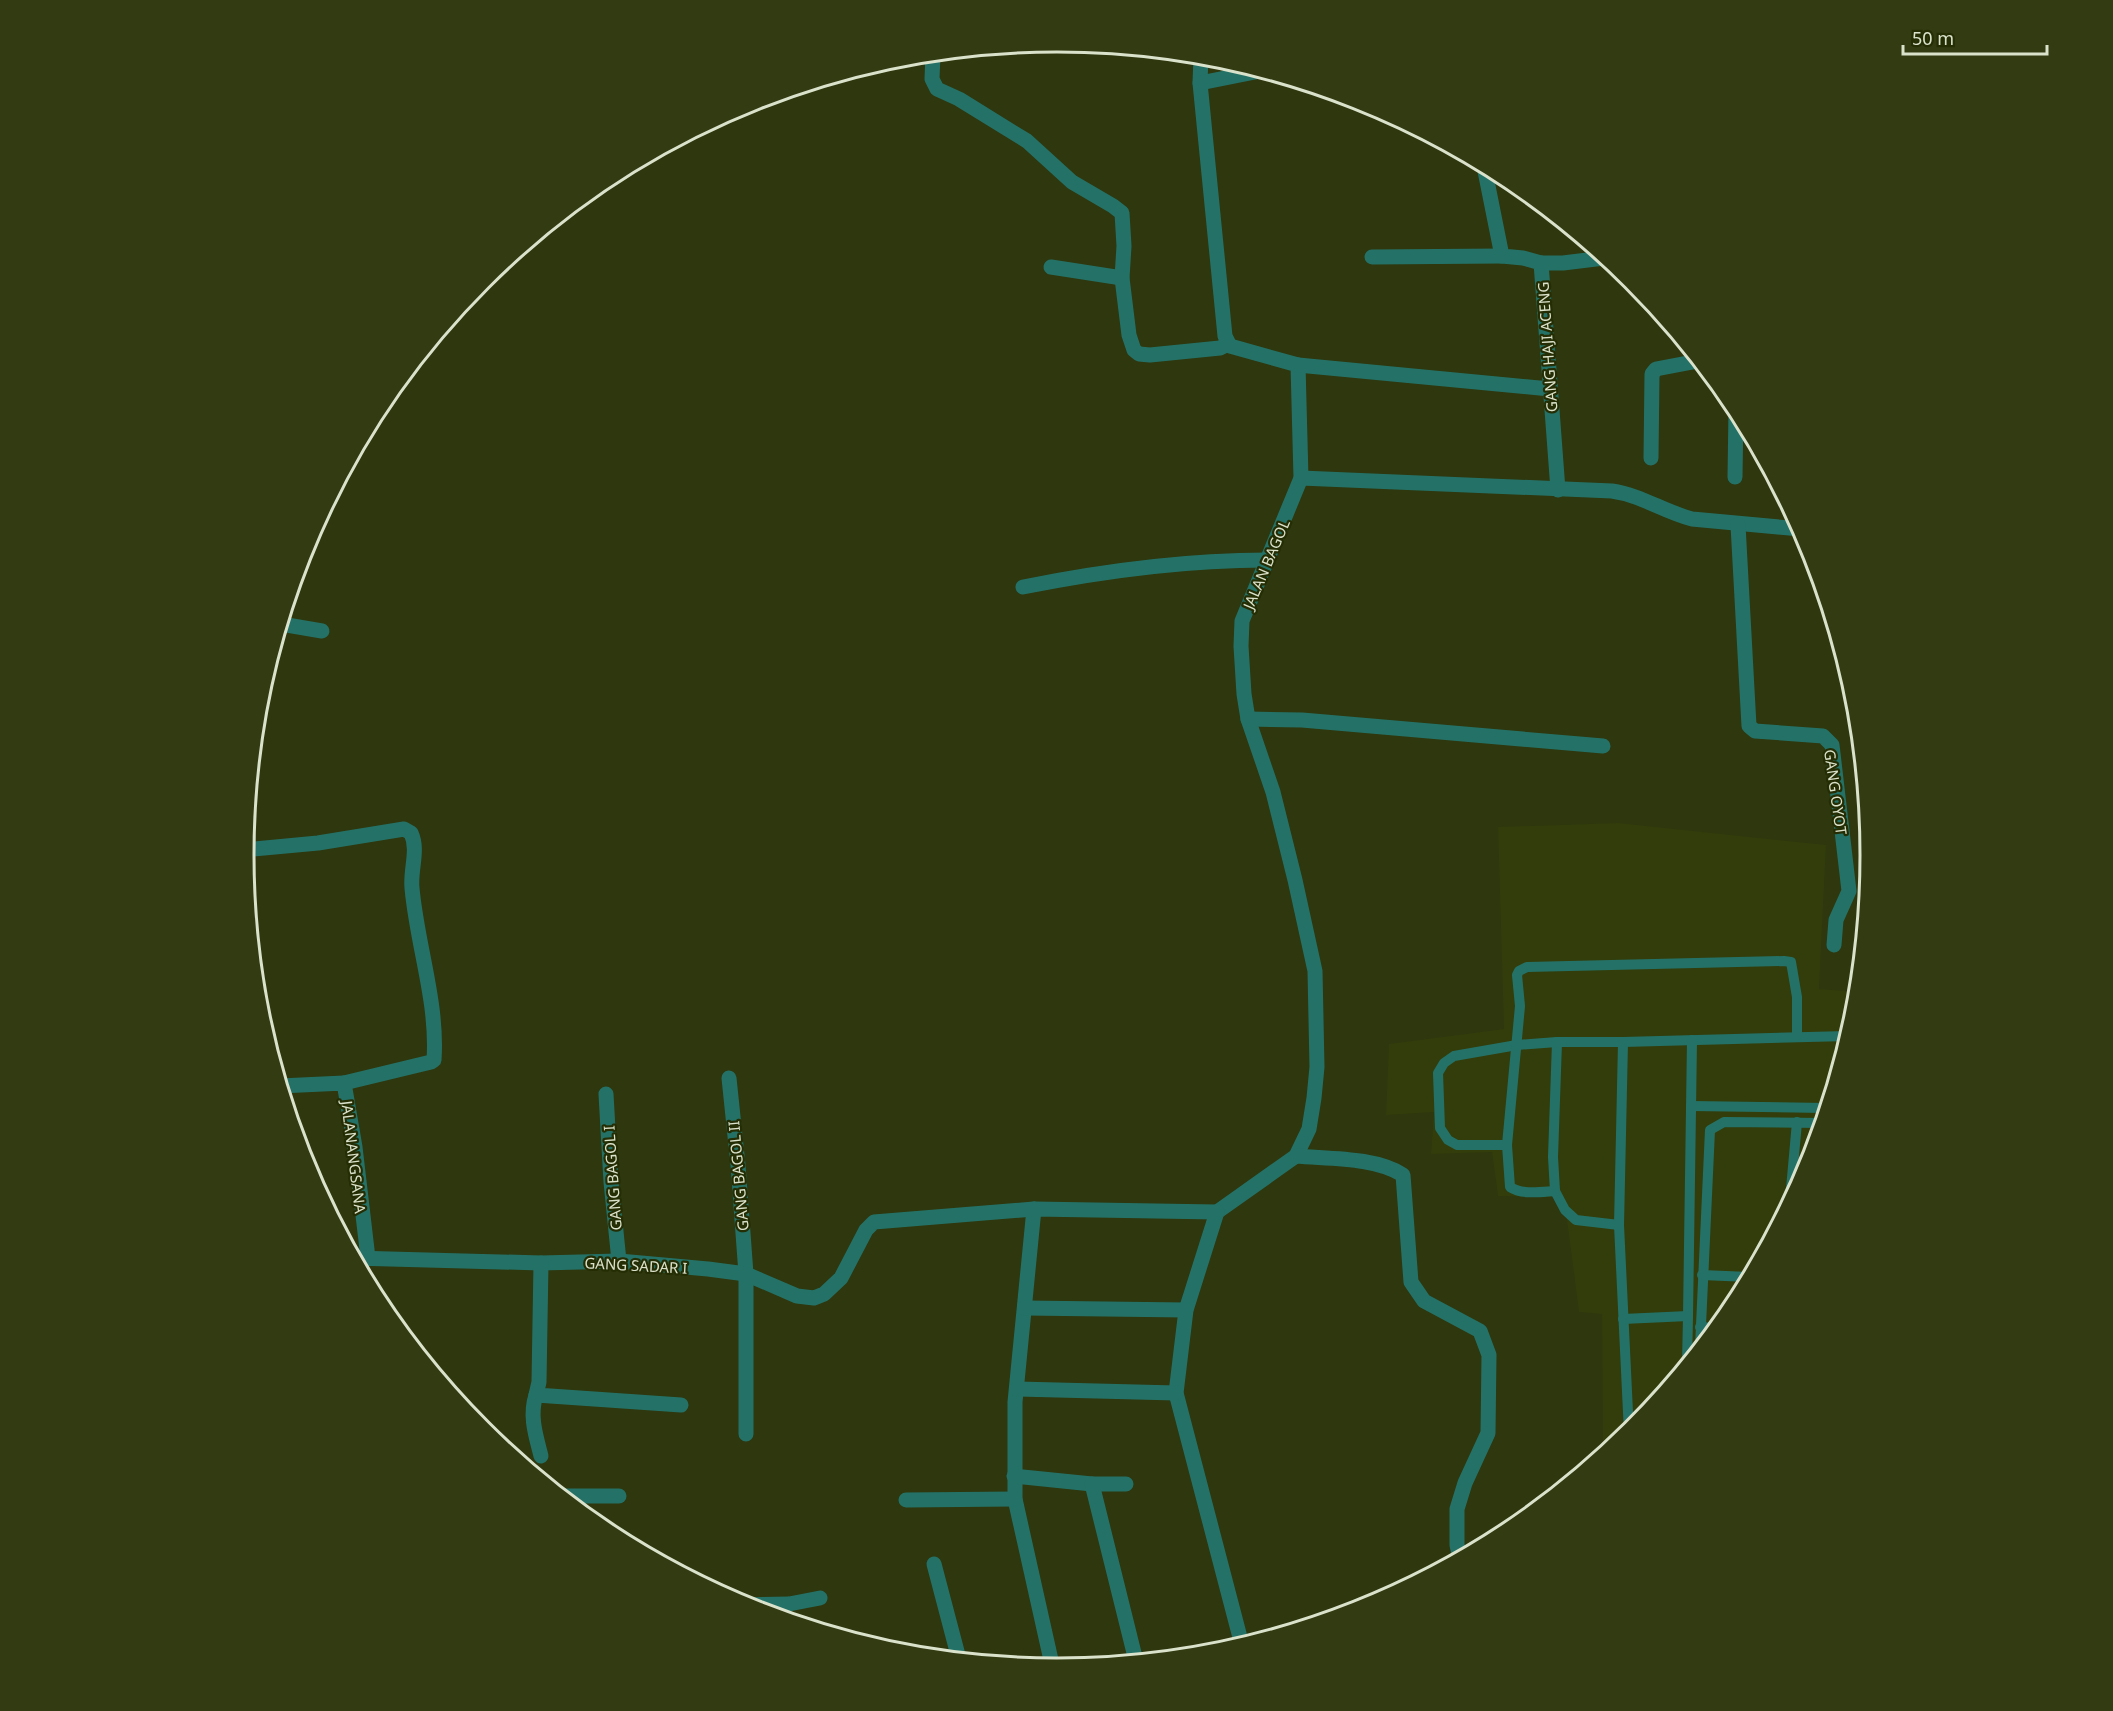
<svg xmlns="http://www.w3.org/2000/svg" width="2113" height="1711" viewBox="0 0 2113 1711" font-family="'Noto Sans',sans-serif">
<rect width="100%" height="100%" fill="#2e370e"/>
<polygon fill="#323d0b" points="1618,823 1826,845 1819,989 1857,992 1854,1015 1808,1167 1733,1308 1631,1431 1603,1455 1602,1314 1579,1312 1564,1197 1498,1196 1492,1152 1431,1154 1434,1112 1386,1115 1389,1044 1504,1029 1498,827"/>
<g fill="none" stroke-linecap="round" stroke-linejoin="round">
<g stroke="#247267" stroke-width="10">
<polyline points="1557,1042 1553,1157 1555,1191 1565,1210 1576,1220 1619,1225"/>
<polyline points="1623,1042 1619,1225 1629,1433"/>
<polyline points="1691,1106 1826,1108"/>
<polyline points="1507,1145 1457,1145 1448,1140 1440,1128 1438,1073 1444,1063 1454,1056 1517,1045 1557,1042 1623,1042 1848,1036"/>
<path d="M1555,1191C1540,1192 1522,1195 1510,1187L1507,1145L1520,1006L1517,975L1519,971L1527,967L1784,961L1791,962L1797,997V1036"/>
<polyline points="1790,1200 1797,1122"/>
<polyline points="1702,1275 1749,1277"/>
<polyline points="1623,1319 1688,1316 1692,1040"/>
<polyline points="1700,1327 1716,1328"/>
<polyline points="1700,1347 1710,1130 1724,1122 1821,1123"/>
<polyline points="1687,1364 1688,1316"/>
</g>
<g stroke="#247267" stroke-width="15">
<polyline points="933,54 932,79 937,89 959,99 1027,141 1072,182 1113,206 1122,213 1124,246 1122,278 1129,335 1134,350 1139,354 1150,355 1220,348 1228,344"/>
<polyline points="1201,56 1200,83 1225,336 1230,346 1298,365 1301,478 1242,621 1241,646 1244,694 1248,719 1273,792 1295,880 1315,971 1317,1067 1314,1098 1309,1129 1296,1156 1217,1212"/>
<polyline points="1200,83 1260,71"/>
<polyline points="1484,166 1502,256 1523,258 1541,263 1558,490"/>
<polyline points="1372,257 1502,256"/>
<polyline points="1541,263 1563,263 1604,258"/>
<polyline points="1051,267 1122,278"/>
<polyline points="1298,365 1550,389"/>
<polyline points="1651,458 1652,374 1656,369 1698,361"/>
<polyline points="1735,477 1736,409"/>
<path d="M1301,478L1612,491C1641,495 1664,512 1692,519L1800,529"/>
<polyline points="1738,525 1749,726 1755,731 1823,736 1832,745 1849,891 1836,920 1834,945"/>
<path d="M1023,587C1103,571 1185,560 1267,560"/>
<polyline points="281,624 322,631"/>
<polyline points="1248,719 1302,720 1603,746"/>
<path d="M244,850L318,843L404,829L411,833C419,850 410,870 412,888C417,945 438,1002 434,1060L431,1062L344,1083"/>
<polyline points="729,1078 738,1165 746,1274 746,1434"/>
<polyline points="280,1086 344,1083 355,1147 368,1258"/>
<polyline points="606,1094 611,1182 619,1261"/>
<path d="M1296,1156C1329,1159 1375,1157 1403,1175L1411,1282L1424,1301L1480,1331L1489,1355L1488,1433L1465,1483L1457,1509V1545L1460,1558"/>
<polyline points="1034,1209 1015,1402 1015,1499 1053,1669"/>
<polyline points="1217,1212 1186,1310 1176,1393 1242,1645"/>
<polyline points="353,1258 541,1263 619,1261 708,1269 746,1274 797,1296 814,1298 824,1294 841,1278 866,1230 874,1222 1034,1209 1217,1212"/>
<polyline points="541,1263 539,1382 536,1395 681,1405"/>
<polyline points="1025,1308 1186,1310"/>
<polyline points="1018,1389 1176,1393"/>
<path d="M536,1395C529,1416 536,1436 541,1456"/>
<polyline points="1014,1476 1092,1484 1126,1484"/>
<polyline points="1092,1484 1136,1661"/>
<polyline points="560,1496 619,1496"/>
<polyline points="906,1500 1015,1499"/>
<polyline points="934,1564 959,1659"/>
<polyline points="742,1605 789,1604 820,1598"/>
</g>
</g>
<g text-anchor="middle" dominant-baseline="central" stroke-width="4.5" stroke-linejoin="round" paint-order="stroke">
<g font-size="15" fill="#dbe2cb" stroke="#242d03">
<text transform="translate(1547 347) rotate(-94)">GANG HAJI ACENG</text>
<text transform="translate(1266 564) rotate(-67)">JALAN BAGOL</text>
<text transform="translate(1836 792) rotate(82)">GANG OYOT</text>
<text transform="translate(354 1157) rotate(83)">JALANANGSANA</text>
<text transform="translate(738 1176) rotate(-95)">GANG BAGOL II</text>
<text transform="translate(612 1178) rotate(-94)">GANG BAGOL I</text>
<text transform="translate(636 1265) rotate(3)">GANG SADAR I</text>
</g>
</g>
<path d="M0 0H2113V1711H0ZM254 855a803 803 0 1 1 1606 0a803 803 0 1 1-1606 0Z" fill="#333b13" fill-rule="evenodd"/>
<path fill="none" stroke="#dbe2cb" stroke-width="3" d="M254 855a803 803 0 1 1 1606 0a803 803 0 1 1-1606 0Z"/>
<path d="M1903 45v9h144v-9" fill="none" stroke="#dbe2cb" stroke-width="3"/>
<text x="1912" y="45" font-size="18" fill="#dbe2cb" stroke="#242d03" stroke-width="4.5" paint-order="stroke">50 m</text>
</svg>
